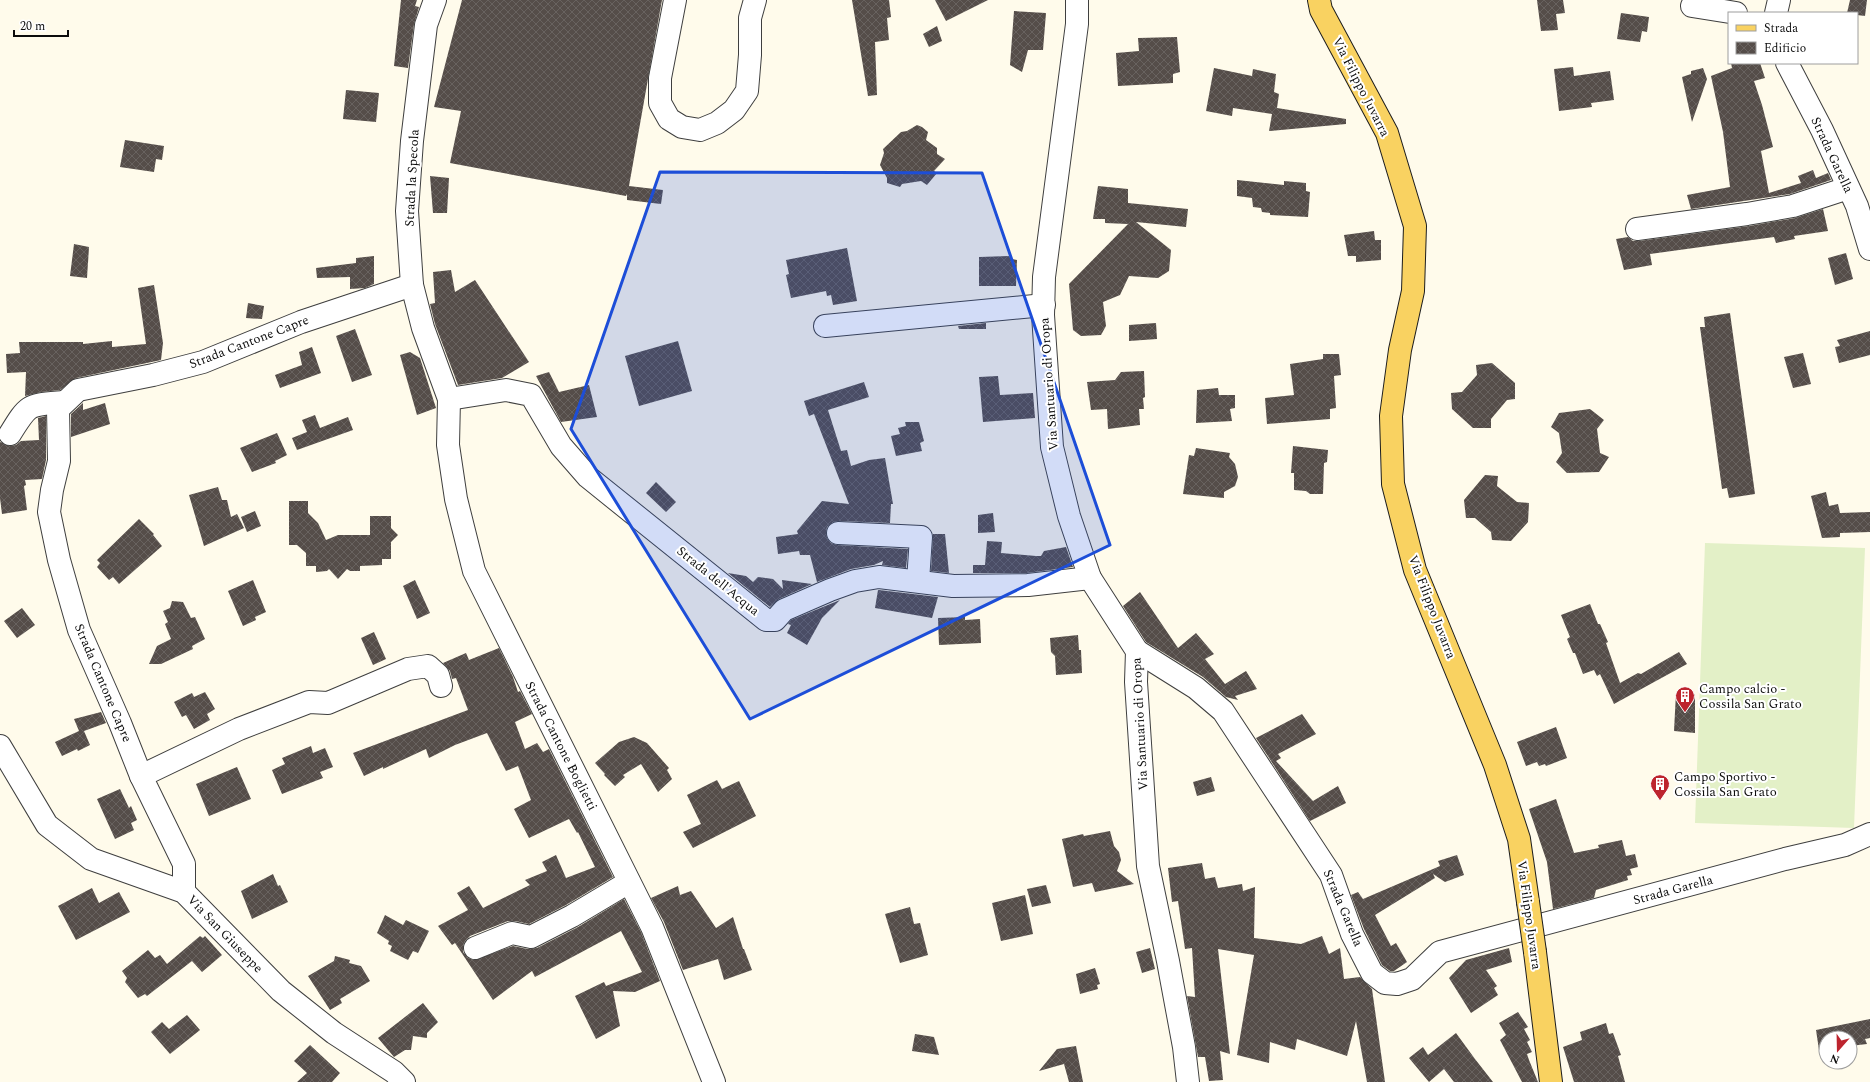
<svg xmlns="http://www.w3.org/2000/svg" width="1870" height="1082" viewBox="0 0 1870 1082" font-family="Spectral,serif">
<defs>
<pattern id="building-cross-hatch" width="8" height="8" patternUnits="userSpaceOnUse"><rect width="8" height="8" fill="#554d49"/><path d="M0 0l8 8M0 8l8-8" fill="none" stroke="#68625f"/></pattern>
</defs>
<rect width="100%" height="100%" fill="#fffbeb"/>
<polygon fill="#e3f0c7" points="1705,543 1865,548 1854,828 1695,823"/>
<g fill="url(#building-cross-hatch)">
<polygon points="401,0 417,0 415,6 419,7 414,24 408,68 394,66"/>
<polygon points="462,0 662,0 629,186 663,190 661,204 627,200 627,194 626,196 450,163 461,111 434,107"/>
<polygon points="852,0 889,0 891,17 887,18 889,40 875,42 877,95 868,96"/>
<polygon points="935,0 988,0 946,21"/>
<polygon points="1537,0 1563,0 1565,13 1556,14 1558,30 1541,31"/>
<polygon points="1850,0 1867,0 1865,16 1857,15 1857,13 1847,13"/>
<polygon points="1014,11 1046,13 1043,50 1028,50 1022,72 1010,65"/>
<polygon points="1621,13 1649,17 1647,32 1642,31 1640,42 1617,39"/>
<polygon points="937,26 942,41 929,47 923,34"/>
<polygon points="1177,37 1180,72 1173,74 1173,83 1118,86 1116,53 1139,51 1138,38"/>
<polygon points="1731,63 1760,63 1765,78 1754,81 1762,105 1773,147 1761,151 1769,193 1801,183 1798,176 1813,170 1816,178 1828,173 1831,180 1790,194 1691,209 1687,195 1730,187 1723,132 1711,76 1732,68"/>
<polygon points="1573,67 1574,76 1610,71 1614,100 1591,103 1592,107 1559,111 1554,69"/>
<polygon points="1214,68 1252,76 1253,69 1276,74 1274,92 1279,94 1277,108 1346,119 1346,124 1269,131 1272,114 1233,108 1232,116 1206,111"/>
<polygon points="1703,68 1707,79 1692,122 1682,77 1691,74 1691,71"/>
<polygon points="346,90 379,93 376,122 343,119"/>
<polygon points="917,125 922,127 928,132 926,140 937,148 937,154 945,159 934,171 937,173 927,185 921,181 902,184 900,187 887,183 887,178 880,165 884,153 883,149 901,132 907,131"/>
<polygon points="125,140 164,146 162,160 156,159 154,172 120,167"/>
<polygon points="430,176 449,178 447,213 433,213"/>
<polygon points="1237,180 1284,185 1284,181 1306,183 1306,191 1310,192 1308,217 1270,215 1270,213 1262,212 1261,208 1253,207 1252,198 1237,196"/>
<polygon points="1098,186 1128,189 1128,203 1188,209 1186,227 1136,222 1171,250 1169,271 1158,278 1129,276 1120,295 1103,302 1106,326 1101,335 1081,336 1073,330 1069,284 1128,224 1105,223 1105,219 1093,219"/>
<polygon points="1823,209 1828,231 1794,236 1795,239 1776,243 1774,237 1650,254 1652,265 1624,270 1616,239 1628,237 1633,241 1639,241 1749,226 1795,218"/>
<polygon points="1374,231 1375,240 1381,240 1381,260 1356,262 1356,256 1348,256 1344,235"/>
<polygon points="74,244 89,247 87,278 70,276"/>
<polygon points="847,248 857,301 833,305 831,295 827,296 826,291 791,298 786,275 789,274 786,260"/>
<polygon points="1846,253 1853,279 1835,285 1828,258"/>
<polygon points="374,256 374,284 365,288 350,289 350,277 317,278 316,268 356,263 356,258"/>
<polygon points="1009,256 1012,259 1017,260 1016,286 979,286 979,257"/>
<polygon points="451,270 455,292 475,280 529,362 502,378 458,385 435,324 430,304 435,303 433,272"/>
<polygon points="154,285 163,343 161,360 76,378 60,390 41,392 25,396 26,372 7,373 6,354 20,353 19,342 83,342 83,344 112,341 112,347 146,344 138,288"/>
<polygon points="248,303 264,306 262,319 246,318"/>
<polygon points="1730,313 1755,494 1729,498 1727,488 1722,489 1700,327 1705,327 1704,317"/>
<polygon points="986,323 986,329 959,329 958,326"/>
<polygon points="1156,323 1157,339 1129,341 1129,325"/>
<polygon points="355,329 372,375 352,382 336,336"/>
<polygon points="1870,331 1870,355 1839,363 1835,347 1840,346 1837,340"/>
<polygon points="678,341 692,391 639,406 625,356"/>
<polygon points="312,347 321,373 280,388 275,375 302,365 299,352"/>
<polygon points="410,352 420,358 436,408 417,415 400,355"/>
<polygon points="1803,353 1811,384 1793,388 1784,357"/>
<polygon points="1323,354 1339,354 1341,375 1334,376 1336,408 1330,409 1330,419 1267,424 1265,398 1294,395 1290,364 1323,359"/>
<polygon points="1492,363 1515,383 1515,399 1507,400 1491,419 1491,428 1473,428 1452,409 1451,393 1462,392 1477,375 1476,365"/>
<polygon points="1144,371 1145,397 1143,398 1144,409 1139,409 1140,425 1108,429 1107,409 1091,410 1087,382 1115,380 1121,372"/>
<polygon points="549,372 559,392 589,385 597,417 561,422 536,376"/>
<polygon points="998,376 1000,395 1033,393 1035,418 983,422 979,377"/>
<polygon points="864,382 869,397 828,410 841,451 847,450 851,466 869,460 885,458 893,504 891,504 890,523 839,521 833,522 827,527 826,532 827,538 831,543 837,545 908,549 906,568 882,565 883,561 874,565 851,569 817,582 810,555 800,555 799,551 778,554 776,537 798,534 797,531 822,501 849,504 814,414 809,416 804,401"/>
<polygon points="1218,388 1219,395 1235,395 1235,408 1230,409 1232,421 1196,423 1197,390"/>
<polygon points="83,403 83,410 105,403 110,424 71,437 71,414"/>
<polygon points="1590,409 1604,420 1597,429 1600,453 1609,457 1599,472 1567,473 1556,462 1562,453 1559,433 1551,427 1559,413"/>
<polygon points="315,415 320,428 348,417 353,430 297,450 292,438 307,432 302,420"/>
<polygon points="46,416 46,460 42,479 25,480 26,485 24,486 27,510 2,514 0,498 0,442 10,446 16,445 21,441 39,440 38,418"/>
<polygon points="905,422 919,422 924,441 920,443 922,451 896,456 891,436 900,434 898,428 906,426"/>
<polygon points="277,433 287,455 275,461 276,463 252,472 240,448"/>
<polygon points="1293,446 1328,450 1327,462 1324,463 1323,494 1310,494 1306,491 1294,490 1294,473 1291,473"/>
<polygon points="1196,448 1230,453 1229,457 1235,464 1238,477 1235,486 1224,492 1224,498 1183,494 1189,455 1194,456"/>
<polygon points="1485,475 1498,476 1497,486 1517,502 1529,503 1528,522 1511,541 1492,540 1491,532 1475,518 1466,518 1464,500"/>
<polygon points="656,482 676,502 666,512 646,493"/>
<polygon points="218,487 222,500 227,500 231,517 237,514 244,528 204,546 189,495"/>
<polygon points="1826,492 1829,506 1838,504 1840,513 1870,512 1870,532 1840,533 1840,537 1822,538 1811,496"/>
<polygon points="289,501 308,501 308,513 318,523 326,540 338,535 370,535 370,516 391,516 391,528 398,535 391,542 391,559 382,559 382,565 360,566 360,571 350,571 347,569 338,579 329,569 327,571 316,572 316,566 306,566 306,553 297,545 289,545"/>
<polygon points="255,511 261,526 247,532 241,517"/>
<polygon points="993,513 995,532 978,533 978,515"/>
<polygon points="139,519 154,534 153,535 162,546 119,584 113,577 109,580 97,567 100,563 97,560"/>
<polygon points="933,534 945,534 949,573 931,571"/>
<polygon points="987,541 1002,542 1001,553 1036,556 1041,556 1044,551 1066,547 1073,567 1027,573 973,573 973,565 985,565"/>
<polygon points="728,573 746,576 753,582 758,577 773,579 783,589 782,580 812,584 779,599 770,607"/>
<polygon points="253,580 266,612 255,617 256,620 243,626 228,591"/>
<polygon points="415,580 430,613 417,619 403,586"/>
<polygon points="878,590 879,590 938,597 932,618 875,608"/>
<polygon points="1140,592 1178,648 1196,633 1214,654 1205,659 1225,684 1246,671 1257,689 1235,696 1238,700 1226,697 1203,677 1146,642 1123,606"/>
<polygon points="840,600 822,618 807,645 787,633 791,625 788,624 791,620"/>
<polygon points="172,601 183,602 191,618 195,617 205,639 192,646 193,649 161,664 149,664 157,646 171,639 165,624 168,622 163,611 170,608"/>
<polygon points="1590,604 1598,624 1600,624 1608,642 1606,643 1620,683 1638,673 1641,674 1679,652 1687,664 1614,704 1600,674 1597,676 1594,670 1583,674 1575,653 1573,653 1567,639 1570,637 1561,615"/>
<polygon points="22,608 35,625 17,638 4,621"/>
<polygon points="965,617 965,620 980,619 981,643 939,645 938,618"/>
<polygon points="374,632 386,659 373,665 361,638"/>
<polygon points="1078,635 1079,650 1081,650 1082,673 1056,675 1055,656 1051,652 1050,638"/>
<polygon points="499,648 513,677 518,692 520,691 532,714 515,722 525,749 537,743 543,752 549,749 613,877 566,905 529,924 515,921 508,921 470,936 465,941 463,946 463,952 468,958 474,960 513,946 528,949 537,948 578,927 624,899 641,932 660,981 635,992 613,991 620,1026 596,1039 575,996 604,982 606,986 642,972 621,931 535,977 532,971 493,1000 455,943 452,945 438,926 468,910 457,893 469,886 483,908 530,885 525,880 547,871 542,862 556,855 566,878 595,867 578,832 577,833 569,819 529,838 514,809 531,800 518,766 506,771 487,733 455,745 429,758 426,749 383,769 383,767 364,776 353,753 468,710 456,678 452,679 450,671 443,663 466,653 469,660"/>
<polygon points="205,692 215,709 207,714 210,720 194,729 186,715 182,717 174,702 192,693 194,697"/>
<polygon points="1676,693 1695,694 1695,733 1674,731"/>
<polygon points="101,712 106,723 84,731 90,745 78,751 77,749 62,756 55,742 79,731 74,719"/>
<polygon points="1302,714 1316,734 1278,754 1281,758 1276,761 1313,801 1338,786 1346,803 1310,821 1256,738"/>
<polygon points="1556,727 1567,758 1546,766 1545,764 1539,766 1537,762 1526,766 1517,742"/>
<polygon points="634,737 647,743 669,768 667,770 672,779 658,792 641,764 623,775 625,777 615,786 604,775 605,774 595,763 619,742"/>
<polygon points="311,746 313,753 325,748 333,767 320,772 323,778 282,794 272,770 285,764 282,758"/>
<polygon points="237,767 251,799 209,816 196,784"/>
<polygon points="1211,777 1215,791 1197,796 1193,782"/>
<polygon points="717,780 722,789 739,781 756,816 693,848 683,832 701,824 687,795"/>
<polygon points="120,789 129,808 131,806 137,820 131,823 134,830 115,839 97,799"/>
<polygon points="1556,799 1574,853 1599,848 1598,845 1622,840 1626,856 1635,854 1638,867 1630,869 1632,875 1627,876 1628,880 1596,890 1594,898 1553,909 1547,862 1529,809"/>
<polygon points="1110,831 1114,846 1119,852 1121,860 1117,871 1134,884 1095,892 1092,883 1073,887 1062,839 1083,834 1084,836"/>
<polygon points="1457,855 1464,875 1445,882 1433,874 1435,878 1375,915 1391,946 1396,943 1407,962 1394,971 1390,971 1382,965 1364,929 1351,895 1358,892 1363,899 1440,866 1438,861"/>
<polygon points="1202,863 1205,879 1215,877 1218,888 1242,884 1243,891 1255,887 1254,938 1301,944 1322,936 1329,954 1340,948 1344,979 1360,977 1372,989 1385,1082 1367,1082 1356,1021 1347,1056 1297,1039 1295,1050 1270,1042 1269,1063 1237,1055 1254,955 1218,949 1230,1054 1220,1051 1223,1080 1209,1081 1205,1057 1198,1057 1187,996 1195,997 1192,948 1185,949 1178,901 1172,902 1168,868"/>
<polygon points="273,874 278,886 280,885 288,902 252,919 241,891"/>
<polygon points="1046,885 1051,903 1032,907 1027,889"/>
<polygon points="678,886 680,895 691,891 716,928 733,917 743,949 744,949 752,970 724,980 718,959 683,970 664,922 651,898"/>
<polygon points="92,888 99,903 119,892 130,912 76,940 58,906"/>
<polygon points="1025,895 1033,934 1001,941 992,903"/>
<polygon points="910,907 914,924 920,923 928,955 900,963 885,914"/>
<polygon points="385,915 403,925 406,920 429,931 418,953 413,951 408,960 390,951 392,946 388,944 389,941 377,933"/>
<polygon points="200,936 203,938 205,936 222,955 202,972 192,961 147,996 145,994 138,998 125,982 127,978 122,971 148,950 155,958 160,955 167,964"/>
<polygon points="1150,948 1155,969 1142,973 1136,952"/>
<polygon points="1509,948 1512,962 1486,970 1497,986 1494,988 1498,995 1471,1013 1449,978 1466,960"/>
<polygon points="335,956 350,960 349,963 361,966 370,981 340,999 342,1003 330,1010 308,976 334,961"/>
<polygon points="1095,968 1100,984 1097,985 1098,989 1080,994 1076,974"/>
<polygon points="423,1003 438,1022 427,1033 427,1038 413,1036 411,1050 405,1050 394,1057 378,1038"/>
<polygon points="1518,1012 1528,1027 1524,1029 1530,1040 1527,1042 1532,1052 1527,1054 1529,1060 1538,1082 1522,1082 1500,1040 1506,1035 1499,1023"/>
<polygon points="187,1015 200,1030 170,1054 151,1032 162,1022 169,1029"/>
<polygon points="1870,1019 1870,1038 1865,1039 1867,1044 1850,1046 1850,1038 1826,1038 1826,1049 1819,1050 1816,1030"/>
<polygon points="1606,1023 1609,1034 1613,1033 1621,1055 1618,1056 1625,1082 1574,1082 1563,1047 1582,1040 1580,1032"/>
<polygon points="1456,1033 1475,1059 1493,1082 1454,1082 1444,1069 1429,1082 1409,1058 1423,1047 1428,1055"/>
<polygon points="915,1034 934,1037 939,1055 912,1051"/>
<polygon points="310,1045 340,1073 332,1082 297,1082 307,1073 294,1061"/>
<polygon points="1076,1046 1083,1082 1069,1082 1064,1064 1039,1071 1057,1049"/>
</g>
<g fill="none" stroke-linecap="round" stroke-linejoin="round">
<g stroke="#3f3f3f" stroke-width="24">
<g id="minor">
<polyline points="435,0 426,25 412,141 407,211 412,285 423,328 449,399 448,445 456,499 474,571 652,927 714,1082"/>
<polyline points="675,0 660,78 660,103 669,119 682,127 700,130 717,123 734,110 747,91 750,55 750,18 755,0"/>
<polyline points="1077,0 1077,24 1044,277 1043,315 1052,447 1069,516 1090,578 1137,651 1136,682 1148,866 1168,961 1184,1047 1188,1082"/>
<polyline points="1692,6 1736,13"/>
<polyline points="1776,13 1779,0"/>
<polyline points="1787,63 1822,130 1857,206 1870,249"/>
<polyline points="1637,229 1747,214 1793,206 1848,188"/>
<polyline points="825,326 1044,305"/>
<polyline points="449,399 506,390 531,395 561,446 588,477 766,620 775,620 784,610 830,590 855,581 879,577 953,586 1028,585 1090,578"/>
<path d="M10,434C29,403 28,405 64,402"/>
<polyline points="838,533 921,537 918,581"/>
<polyline points="1137,651 1196,688 1223,711 1331,875 1352,934 1372,973 1385,983 1397,984 1412,979 1440,952 1785,859 1845,845 1870,834"/>
<polyline points="0,746 47,825 91,859 184,892 281,991 334,1033 394,1072 404,1082"/>
<polyline points="141,776 239,729 309,702 328,703 408,669 428,666 438,675 441,686"/>
<polyline points="184,892 184,864 141,776 120,723 79,630 59,560 49,512 52,490 59,461 58,409 78,390 153,375 203,362 301,322 412,285"/>
<polyline points="475,948 512,933 531,937 572,916 629,882"/>
</g>
</g>
<g stroke="#1d1d1d" stroke-width="24">
<g id="major">
<polyline points="1319,0 1321,10 1387,133 1415,226 1413,291 1400,350 1391,416 1393,484 1415,570 1495,765 1519,839 1528,902"/>
<polyline points="1535,952 1551,1082"/>
</g>
</g>
<use href="#minor" stroke="#fff" stroke-width="22"/>
<use href="#major" stroke="#f9d261" stroke-width="22"/>
<g stroke="#1d1d1d" stroke-width="24" stroke-linecap="butt">
<polyline id="major-bridge" points="1528,902 1535,952"/>
</g>
<use href="#major-bridge" stroke="#f9d261" stroke-width="22"/>
</g>
<path fill="#1d4ed8" fill-opacity="0.2" stroke="#1d4ed8" stroke-width="3" stroke-linejoin="round" d="M660,172L982,173L1110,545L750,719L571,429Z"/>
<defs>
<g id="building-pin" transform="scale(1)"><path d="M0 17L-7.5 6A9.5 9.5 0 1 1 7.5 6Z" fill="#bd242e" stroke="#fff"/><path d="M-4-6H4V6H1V3H-1V6H-4ZM-2.5-4.3h1.7v1.8h-1.7ZM.8-4.3h1.7v1.8H.8ZM-2.5-1h1.7V.8h-1.7ZM.8-1h1.7V.8H.8Z" fill="#fff"/></g>
</defs>
<g fill-rule="evenodd">
<use href="#building-pin" x="1685" y="696"/>
<use href="#building-pin" x="1660" y="784"/>
</g>
<g text-anchor="middle" dominant-baseline="central" stroke-width="4" stroke-linejoin="round" paint-order="stroke">
<g font-size="13" fill="#0c0c0c" stroke="#fff">
<text transform="translate(1361 87) rotate(63)">Via Filippo Juvarra</text>
<text transform="translate(1832 155) rotate(65)">Strada Garella</text>
<text transform="translate(412 178) rotate(-87)">Strada la Specola</text>
<text transform="translate(249 342) rotate(-21)">Strada Cantone Capre</text>
<text transform="translate(1049 384) rotate(-94)">Via Santuario di Oropa</text>
<text transform="translate(718 581) rotate(39)">Strada dell'Acqua</text>
<text transform="translate(1432 607) rotate(69)">Via Filippo Juvarra</text>
<text transform="translate(103 683) rotate(67)">Strada Cantone Capre</text>
<text transform="translate(1140 724) rotate(-93)">Via Santuario di Oropa</text>
<text transform="translate(561 746) rotate(63)">Strada Cantone Boglietti</text>
<text transform="translate(1673 890) rotate(-15)">Strada Garella</text>
<text transform="translate(1343 908) rotate(67)">Strada Garella</text>
<text transform="translate(1529 915) rotate(82)">Via Filippo Juvarra</text>
<text transform="translate(225 934) rotate(46)">Via San Giuseppe</text>
</g>
<g font-size="13" fill="#0c0c0c" stroke="#fff" text-anchor="start">
<text x="1699" y="689">Campo calcio -<tspan x="1699" dy="15">Cossila San Grato</tspan></text>
<text x="1674" y="777">Campo Sportivo -<tspan x="1674" dy="15">Cossila San Grato</tspan></text>
</g>
</g>
<rect x="1728" y="12" width="130" height="52" fill="#ffffff" stroke="#9e9e9e"/>
<rect x="1736" y="25" width="20" height="6" fill="#f9d261" stroke="#9e9e9e"/>
<text x="1764" y="32" font-size="12" fill="#0c0c0c">Strada</text>
<rect x="1736" y="42" width="20" height="12" fill="url(#building-cross-hatch)" stroke="#9e9e9e"/>
<text x="1764" y="52" font-size="12" fill="#0c0c0c">Edificio</text>
<g transform="translate(1838 1050) rotate(200)"><circle r="19" fill="#ffffff" stroke="#9e9e9e"/>
<path d="M0-3L7 15L0 10L-7 15Z" fill="#bd242e"/>
<text y="-6" font-size="11" font-weight="bold" text-anchor="middle" fill="#0c0c0c">N</text>
</g>
<path d="M14 30v6h54v-6" fill="none" stroke="#0c0c0c" stroke-width="2"/>
<text x="20" y="30" font-size="12" fill="#0c0c0c" stroke="#ffffff" stroke-width="3" paint-order="stroke">20 m</text>
</svg>
